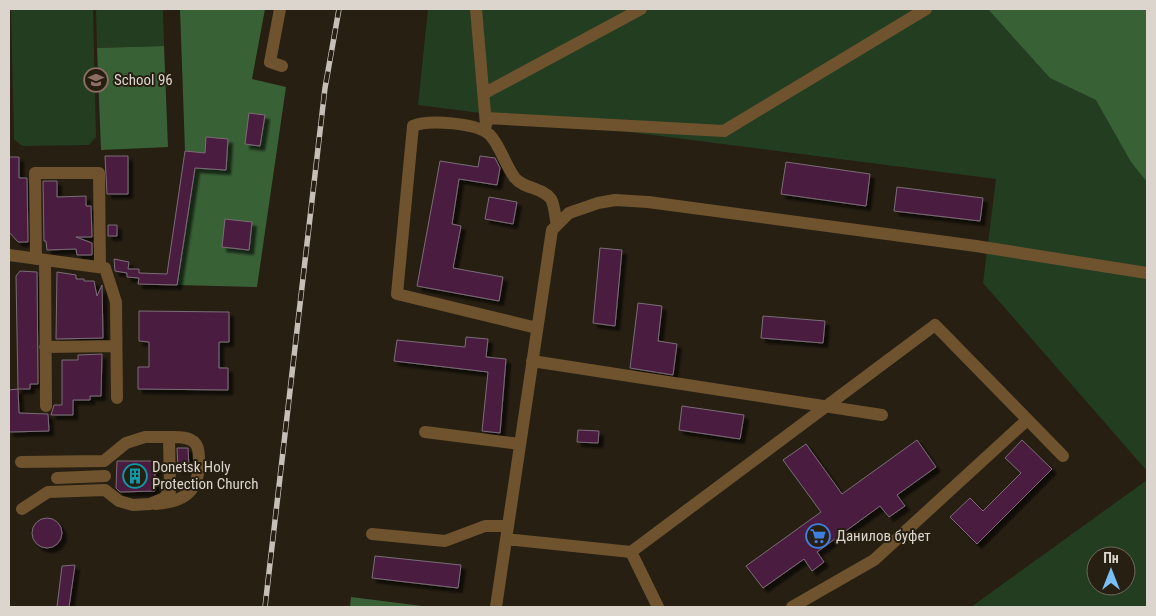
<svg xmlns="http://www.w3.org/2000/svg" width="1156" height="616" font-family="'Roboto Condensed',sans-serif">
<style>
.green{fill:#233d21;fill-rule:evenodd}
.forest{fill:#396136}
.building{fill:#481e41;stroke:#7b6c77;filter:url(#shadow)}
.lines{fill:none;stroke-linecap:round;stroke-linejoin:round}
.minor{stroke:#6e532e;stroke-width:12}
.rail-casing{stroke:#c5bfb7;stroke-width:5.5}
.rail{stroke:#271f12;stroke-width:4;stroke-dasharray:11;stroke-linecap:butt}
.labels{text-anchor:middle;stroke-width:4;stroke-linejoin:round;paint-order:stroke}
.poi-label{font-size:15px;fill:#dbd5cd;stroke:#271f12;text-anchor:start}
</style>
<defs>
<filter id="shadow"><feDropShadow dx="4.5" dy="4.5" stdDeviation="1" flood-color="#0009"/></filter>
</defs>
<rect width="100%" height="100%" fill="#271f12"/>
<path class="green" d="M11,9H93L96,137L89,145L22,146L14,139Z
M96,9H163L164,46L97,48Z
M428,9H1147V471L983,283L996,179L418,105Z
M1147,480V607H971ZM1096,556H1126V586H1096Z"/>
<path class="forest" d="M180,9H265L252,79L286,87L257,287L177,285L198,153L185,151Z
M988,9H1147V182L1131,162L1096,100L1050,78Z
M164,46L168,147L101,150L97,48Z
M351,597L430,607H350Z"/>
<path class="building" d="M249,113L265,115L260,146L245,144Z
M206,137L228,139L226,170L195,168L177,285L138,284L139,278L127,277V273L115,271L114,259L129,262L128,269H139V273L167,274L185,151L205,153Z
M105,156H128V194H107Z
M480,156L495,158L500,168L497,185L459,179L452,224L461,226L453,268L503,277L499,301L417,286L440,161L478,167Z
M9,157H19V178H27L28,242H18L9,232Z
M786,162L870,174L866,206L781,194Z
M43,181H57V197L86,196V206H91L92,237H76L92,243V255H77L76,249L47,250L46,241H44Z
M897,187L983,198L980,221L894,211Z
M489,197L517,202L513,224L485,219Z
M225,219L252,222L249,250L222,247Z
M108,225H117V236H108Z
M600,248L622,250L615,326L593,323Z
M20,271L37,272L38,384H30V389H18L16,276Z
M57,272L76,275V279H84V281H94L97,296L102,285L103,338L56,339Z
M638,303L662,306L658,341L677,344L673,375L630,368Z
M139,311L229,312V342H219V368H228V390L138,389V367H149V342L139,341Z
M763,316L825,321L823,343L761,338Z
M466,337L488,339L486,357L506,359L500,433L482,431L488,372L394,361L397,340L465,347Z
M102,354L101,396H90V400H73V415H51L54,405H62V360H78V355Z
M18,389L19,413L48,414L49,431L9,432V390Z
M682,406L744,415L740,439L679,430Z
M578,430L599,431L598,443L577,442Z
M917,440L936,467L897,495L905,506L889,517L880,506L817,552L824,562L812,571L804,559L763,588L746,566L821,512L783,460L806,444L842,494Z
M1022,440L1052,469L977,544L950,517L970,498L983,511L1021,473L1005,458Z
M177,448H188L189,468L178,469Z
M117,461H155V491L120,492L116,488Z
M32 533a15 15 0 1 1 30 0a15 15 0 1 1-30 0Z
M375,556L461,565L458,588L372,578Z
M75,565L69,607H57L62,566Z"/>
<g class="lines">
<path class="minor" d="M280,9L270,62L282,66
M476,9L486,125
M485,93L641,9
M486,118L724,131L926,9
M9,255L105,268L116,302L117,398
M36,259L35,173H99L100,267
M45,260L46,406
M537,328L397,294L413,126C428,119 478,123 490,135C501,147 505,165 515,178C524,189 542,187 551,199C555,206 555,218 557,225
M45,347L116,346
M532,361L882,415
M425,432L520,444
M21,462L104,461L126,443L145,437H169L170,491L164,498L150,504L133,505L119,501L105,490L48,492L22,509
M57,478L105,476
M155,504C184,502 199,492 199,462C199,456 199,447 195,443C189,436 177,437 169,437
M372,534L445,541L485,526H508
M506,539L631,552L658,607
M631,552L935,325L1063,456
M496,607L552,230L569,213L598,203L615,200L648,202L976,246L1147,273
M792,607L874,560L1027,420"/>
<g class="rail-casing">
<path id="rail" d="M265,607L325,88L339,9"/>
</g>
<use href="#rail" class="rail"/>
</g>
<defs>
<g id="school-ring" transform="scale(1.25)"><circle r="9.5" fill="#271f12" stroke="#8d6e63" stroke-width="1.5"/><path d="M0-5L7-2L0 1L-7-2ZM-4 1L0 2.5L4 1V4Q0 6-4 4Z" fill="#8d6e63"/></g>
<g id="building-ring" transform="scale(1.25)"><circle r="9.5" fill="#271f12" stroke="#0f9aa8" stroke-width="1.5"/><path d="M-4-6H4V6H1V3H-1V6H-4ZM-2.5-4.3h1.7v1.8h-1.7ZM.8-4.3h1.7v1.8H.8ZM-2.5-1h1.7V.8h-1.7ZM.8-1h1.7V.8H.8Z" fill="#0f9aa8"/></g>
<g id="supermarket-ring" transform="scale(1.25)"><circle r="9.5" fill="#271f12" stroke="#3f7fe0" stroke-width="1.5"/><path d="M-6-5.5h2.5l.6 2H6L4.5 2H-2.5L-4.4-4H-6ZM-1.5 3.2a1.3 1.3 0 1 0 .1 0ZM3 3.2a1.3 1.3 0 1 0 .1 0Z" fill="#3f7fe0"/></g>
</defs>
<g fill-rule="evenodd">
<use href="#school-ring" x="96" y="80"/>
<use href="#building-ring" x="135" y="476"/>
<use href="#supermarket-ring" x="818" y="536"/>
</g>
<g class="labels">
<g class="poi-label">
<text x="114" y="85">School 96</text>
<text x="152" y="472">Donetsk Holy<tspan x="152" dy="17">Protection Church</tspan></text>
<text x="836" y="541">Данилов буфет</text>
</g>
</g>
<rect width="1156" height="616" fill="none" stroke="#dbd5cd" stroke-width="20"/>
<g transform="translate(1111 571)"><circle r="24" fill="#271f12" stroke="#6f685d"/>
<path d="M0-4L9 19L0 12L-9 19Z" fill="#79bff8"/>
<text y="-8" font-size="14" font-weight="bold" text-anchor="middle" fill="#dbd5cd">Пн</text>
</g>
</svg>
